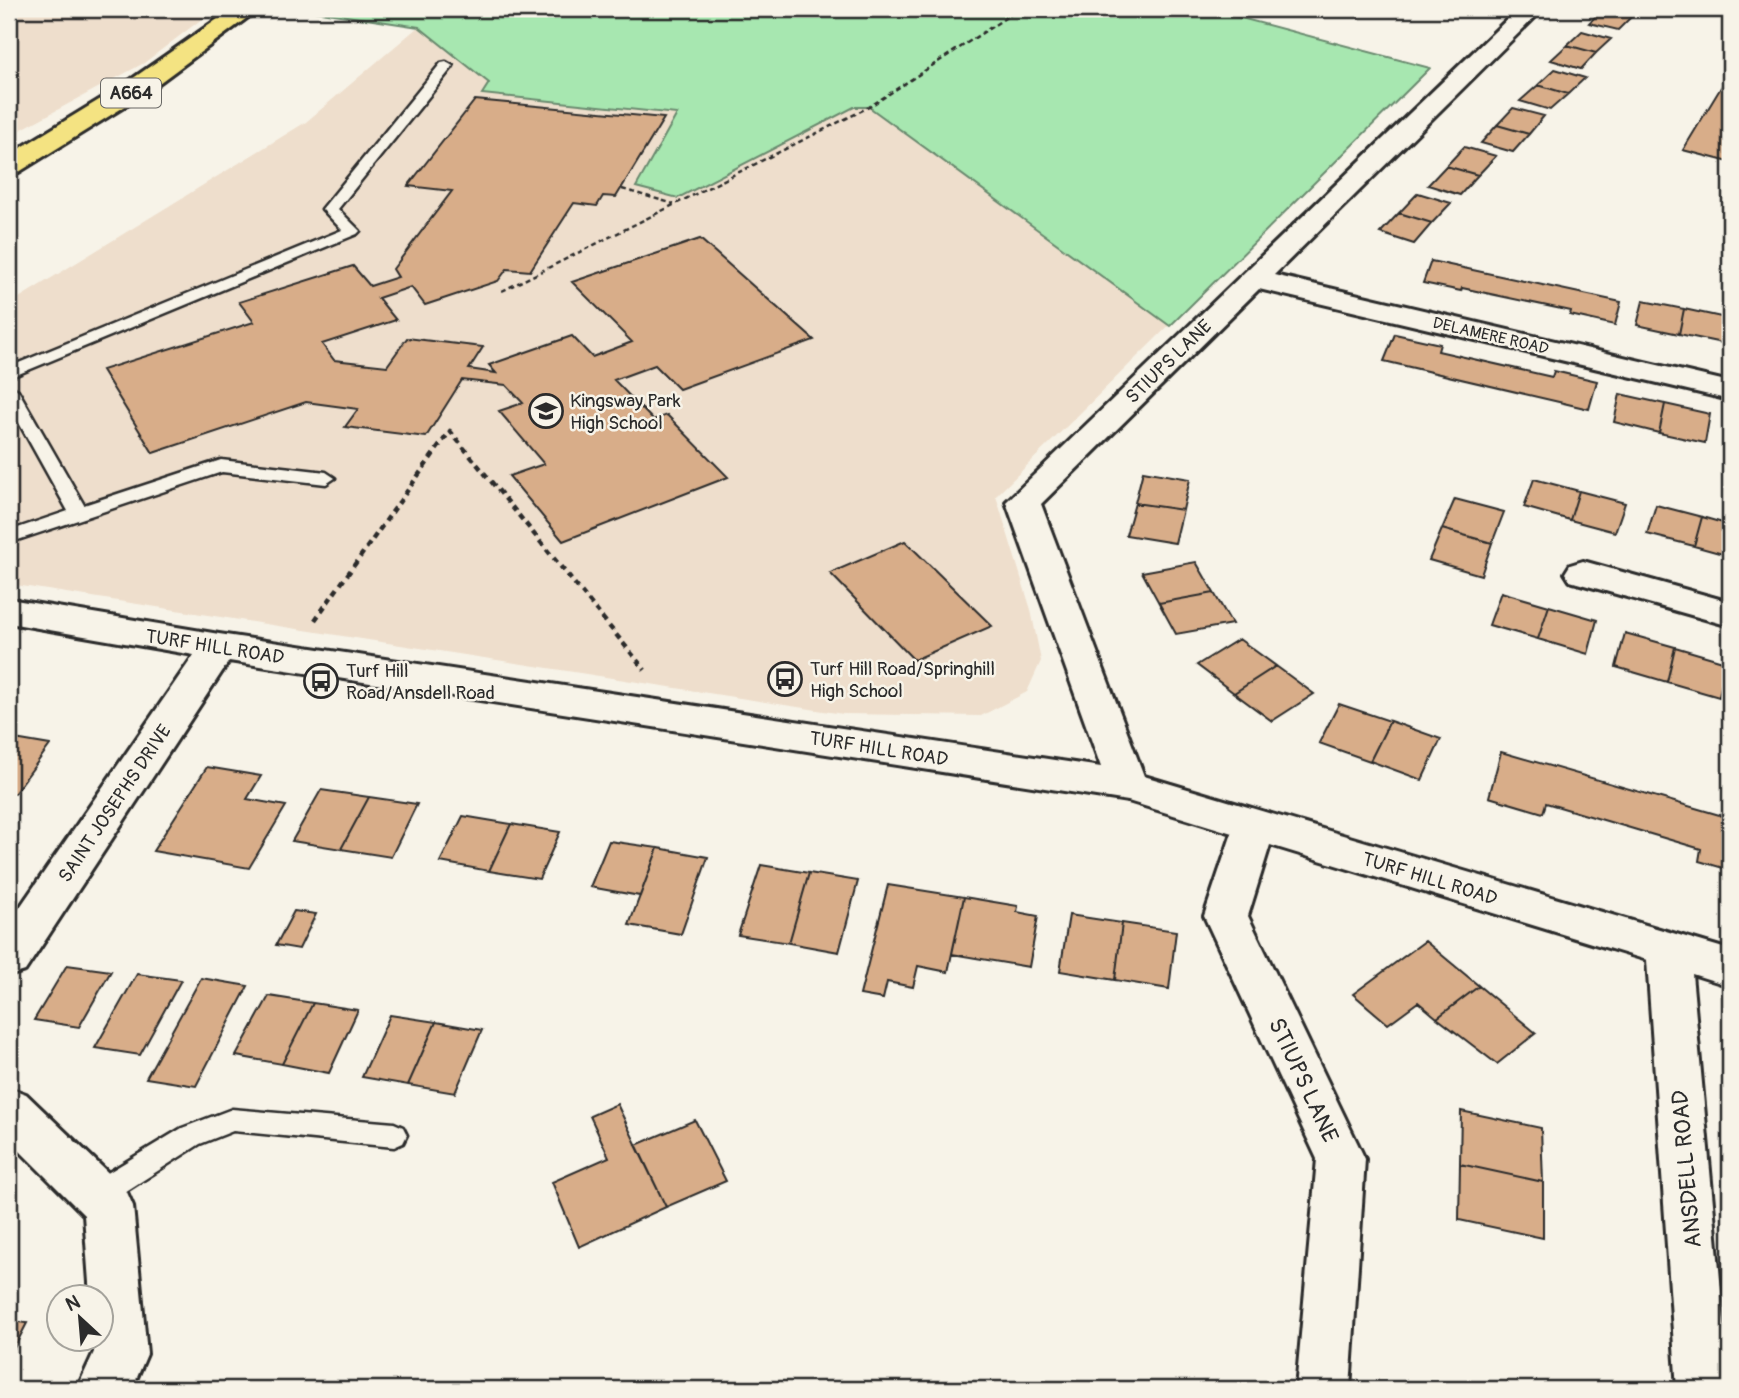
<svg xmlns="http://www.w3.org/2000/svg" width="1739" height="1398" font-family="Pangolin,sans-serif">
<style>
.built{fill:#eedecc}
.green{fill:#a7e7b0;stroke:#69896e;stroke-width:2}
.building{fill:#d8ad89;stroke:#2b2b2b;stroke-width:2}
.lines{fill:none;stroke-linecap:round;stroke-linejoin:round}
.service-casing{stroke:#2b2b2b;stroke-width:5}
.minor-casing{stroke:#2b2b2b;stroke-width:6}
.trunk-casing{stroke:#2b2b2b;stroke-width:6}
.path-far1{stroke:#2b2b2b;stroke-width:2.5;stroke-dasharray:5 3.5;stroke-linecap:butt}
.path{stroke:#2b2b2b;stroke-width:4.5;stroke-dasharray:6 5;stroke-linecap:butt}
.service{fill:#f7f3e8;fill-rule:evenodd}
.minor{fill:#f7f3e8;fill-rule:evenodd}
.trunk{fill:#f4e382;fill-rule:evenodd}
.labels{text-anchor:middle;stroke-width:5;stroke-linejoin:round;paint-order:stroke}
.far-street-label{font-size:16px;fill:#2b2b2b;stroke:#f7f3e8}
.shield{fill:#f7f3e8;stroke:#686764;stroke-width:2}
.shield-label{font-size:18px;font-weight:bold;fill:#2b2b2b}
.street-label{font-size:19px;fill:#2b2b2b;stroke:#f7f3e8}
.poi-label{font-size:19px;fill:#2b2b2b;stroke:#f7f3e8;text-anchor:start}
.near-street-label{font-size:23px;fill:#2b2b2b;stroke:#f7f3e8}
</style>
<rect width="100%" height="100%" fill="#f7f3e8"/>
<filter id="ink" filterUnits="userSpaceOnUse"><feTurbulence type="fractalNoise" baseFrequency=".0143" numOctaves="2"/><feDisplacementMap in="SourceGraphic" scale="14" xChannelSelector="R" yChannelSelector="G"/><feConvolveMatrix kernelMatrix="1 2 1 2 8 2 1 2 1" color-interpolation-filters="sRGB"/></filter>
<g filter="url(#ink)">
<path class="built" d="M9,9H215L144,63L9,136Z
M316,9H1207L1430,68L996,496L1031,610L1041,661L1027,692L981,716L843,714L9,584V304L306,122L418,27L313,11Z"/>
<path class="green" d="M316,9H1207L1430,68L1170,326L869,107H854L678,198L636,187L677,114L482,94L489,83L419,27L313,11Z"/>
<path class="building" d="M1603,9H1605L1632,16L1618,30L1589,23Z
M1605,9H1640L1632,16Z
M1582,31L1611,39L1596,53L1567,45Z
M1567,45L1596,53L1581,69L1551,60Z
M1555,69L1585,78L1568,94L1538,85Z
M1723,84L1730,85V139L1727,145H1730L1729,162L1683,150Z
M1538,85L1568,94L1550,110L1520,101Z
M475,100L664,118L616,197L603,196L597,206L574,203L530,271L507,269L498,281L425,305L411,287L378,298L396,320L322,344L334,360L387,366L407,338L483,347L469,369L496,373L489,365L572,336L592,357L632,342L572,282L700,239L814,340L679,389L655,365L614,380L653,420L667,415L728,477L563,541L509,476L544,464L499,411L523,403L506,385L462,380L426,437L345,427L358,409L306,402L153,453L102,370L254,322L239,302L353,266L370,286L398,277L393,269L452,191L408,186Z
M1513,108L1544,116L1529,134L1497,125Z
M1497,125L1529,134L1513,152L1481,143Z
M1464,147L1496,156L1478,175L1446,166Z
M1446,166L1478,175L1460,195L1428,185Z
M1418,193L1451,203L1432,223L1399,213Z
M1399,213L1432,223L1414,244L1380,233Z
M1431,261L1621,302L1615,325L1570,315L1571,311L1462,288L1461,291L1423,283Z
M1643,301L1684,309L1679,334L1637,325Z
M1684,309L1726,318L1722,343L1679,334Z
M1395,334L1440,344L1438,351L1552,377L1554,371L1597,381L1589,409L1384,361Z
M1620,394L1665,404L1659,433L1614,422Z
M1665,404L1710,414L1705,443L1659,433Z
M1143,471L1190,479L1183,510L1135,503Z
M1534,479L1579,491L1570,520L1524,507Z
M1579,491L1625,503L1615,532L1570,520Z
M1455,499L1504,512L1492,543L1442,529Z
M1135,503L1183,510L1175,543L1126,535Z
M1656,505L1702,517L1694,546L1647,534Z
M1702,517L1730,525V556L1694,546Z
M1442,529L1492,543L1481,575L1429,560Z
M905,541L992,626L914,660L830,573Z
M1196,562L1214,593L1159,603L1142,572Z
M1501,592L1549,606L1538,639L1489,625Z
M1214,593L1232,624L1176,634L1159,603Z
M1549,606L1597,620L1588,654L1538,639Z
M1625,633L1675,647L1667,682L1616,667Z
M1239,639L1276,666L1234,693L1197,665Z
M1675,647L1726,662L1719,697L1667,682Z
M1276,666L1314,694L1272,721L1234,693Z
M1339,704L1390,721L1370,761L1319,743Z
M1390,721L1441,739L1422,780L1370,761Z
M9,738L50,745L14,794L9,793Z
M1501,752L1730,818V870L1699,861L1701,849L1546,803L1543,813L1489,797Z
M207,767L261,776L247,799L286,806L249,868L153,851Z
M321,790L369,797L341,849L292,841Z
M369,797L417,804L391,857L341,849Z
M463,816L511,824L489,871L440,862Z
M511,824L560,832L539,879L489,871Z
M609,841L658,848L640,896L590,887Z
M658,848L708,857L681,934L629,925Z
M761,865L809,873L789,943L738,935Z
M809,873L858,881L839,952L789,943Z
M888,885L964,897L948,972L918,966L913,987L887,982L883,999L860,995Z
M964,897L1018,906L1017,912L1038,916L1029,967L952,954Z
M294,911L316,914L299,949L276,945Z
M1069,915L1122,923L1115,980L1060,971Z
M1122,923L1176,931L1169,989L1115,980Z
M1425,941L1479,986L1437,1018L1418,1002L1388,1024L1353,994Z
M67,965L111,971L79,1027L34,1020Z
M137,974L181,980L140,1055L95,1048Z
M201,978L248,986L196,1086L146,1078Z
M1479,986L1536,1033L1497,1064L1437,1018Z
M269,996L313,1003L282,1064L236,1056Z
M313,1003L358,1010L329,1073L282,1064Z
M390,1015L436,1022L408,1085L362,1077Z
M436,1022L482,1030L455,1093L408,1085Z
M617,1104L666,1207L579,1247L552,1182L609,1157L590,1116Z
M1461,1111L1541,1128L1543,1182L1460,1164Z
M695,1120L726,1181L666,1207L636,1145Z
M1460,1164L1543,1182V1238L1459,1220Z
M9,1321L27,1323L9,1358Z"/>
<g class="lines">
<g class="service-casing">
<path id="service" d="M446,62L453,66L451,69L338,209L360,231L357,234L9,378V367L342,230L322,209L441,63Z
M9,385L18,390L84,505L221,460L326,472L335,478L326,484L222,472L9,543V531L68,511L9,405Z
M232,1109L394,1123L403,1127L407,1135L403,1143L394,1147L233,1131L200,1144L106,1204L96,1207L86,1204L83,1195L86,1186L182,1128Z"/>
</g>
<g class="minor-casing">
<path id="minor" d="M1518,9H1543L1274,275L1730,382V400L1259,289L1041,504L1144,776L1730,950V986L1692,974L1730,1389H1677L1647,960L1270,845L1248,916L1365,1159L1350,1389H1296L1317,1159L1204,916L1232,833L1128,801L229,661L25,971L9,976V923L194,655L9,623V599L219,634L1101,767L1006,502Z
M1583,561L1730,602V626L1570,581L1565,573L1570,565Z
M9,1088L26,1094L126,1190L133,1206L147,1354L132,1389H77L94,1352L93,1338H102V1296H90L84,1215L9,1140Z"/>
</g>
<g class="trunk-casing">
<path id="trunk" d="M232,9H259L140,97L19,172L9,174V155L122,86Z"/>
</g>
<path class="path-far1" d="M622,189L674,204
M502,291L869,107L1019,9"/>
<path class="path" d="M315,620L450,431L645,670"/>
<use href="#service" class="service"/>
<use href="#minor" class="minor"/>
<use href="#trunk" class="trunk"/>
</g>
</g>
<defs>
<g id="school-ring" transform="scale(1.75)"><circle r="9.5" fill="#f7f3e8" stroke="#2b2b2b" stroke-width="1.5"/><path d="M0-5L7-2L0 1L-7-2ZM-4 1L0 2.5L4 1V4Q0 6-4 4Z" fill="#2b2b2b"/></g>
<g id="bus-ring" transform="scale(1.75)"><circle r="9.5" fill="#f7f3e8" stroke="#2b2b2b" stroke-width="1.5"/><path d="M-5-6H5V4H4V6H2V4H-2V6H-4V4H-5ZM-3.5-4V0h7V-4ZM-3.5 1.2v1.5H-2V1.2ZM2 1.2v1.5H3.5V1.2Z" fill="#2b2b2b"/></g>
</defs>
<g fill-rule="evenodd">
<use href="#school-ring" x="546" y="411"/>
<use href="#bus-ring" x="785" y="679"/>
<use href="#bus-ring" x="321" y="681"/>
</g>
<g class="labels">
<g class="far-street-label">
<text transform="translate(1491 335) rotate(13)" y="6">DELAMERE ROAD</text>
</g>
<rect class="shield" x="101" y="78.5" width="60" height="29" rx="5"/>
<g class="shield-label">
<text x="131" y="99">A664</text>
</g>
<g class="street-label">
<text transform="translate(1168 361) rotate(-44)" y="7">STIUPS LANE</text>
<text transform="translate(215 646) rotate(9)" y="7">TURF HILL ROAD</text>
<text transform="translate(879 748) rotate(9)" y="7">TURF HILL ROAD</text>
<text transform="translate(114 803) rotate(-56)" y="7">SAINT JOSEPHS DRIVE</text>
<text transform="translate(1430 878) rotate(17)" y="7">TURF HILL ROAD</text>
</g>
<g class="poi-label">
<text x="570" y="407">Kingsway Park<tspan x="570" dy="22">High School</tspan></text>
<text x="810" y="675">Turf Hill Road/Springhill<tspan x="810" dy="22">High School</tspan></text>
<text x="346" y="677">Turf Hill<tspan x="346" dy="22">Road/Ansdell Road</tspan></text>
</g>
<g class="near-street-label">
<text transform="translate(1304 1080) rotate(65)" y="8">STIUPS LANE</text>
<text transform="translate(1686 1169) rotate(-95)" y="8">ANSDELL ROAD</text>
</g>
</g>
<rect width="1739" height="1398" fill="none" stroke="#f7f3e8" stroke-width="35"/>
<rect x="18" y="18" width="1704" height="1363" fill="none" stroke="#2b2b2b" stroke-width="2.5" filter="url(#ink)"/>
<g transform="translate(80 1318) rotate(334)"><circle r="33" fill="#f7f3e8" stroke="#a5a39c" stroke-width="2"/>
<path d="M0-5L12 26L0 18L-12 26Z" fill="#2b2b2b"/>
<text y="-10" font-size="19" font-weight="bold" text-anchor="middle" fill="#2b2b2b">N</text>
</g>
</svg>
